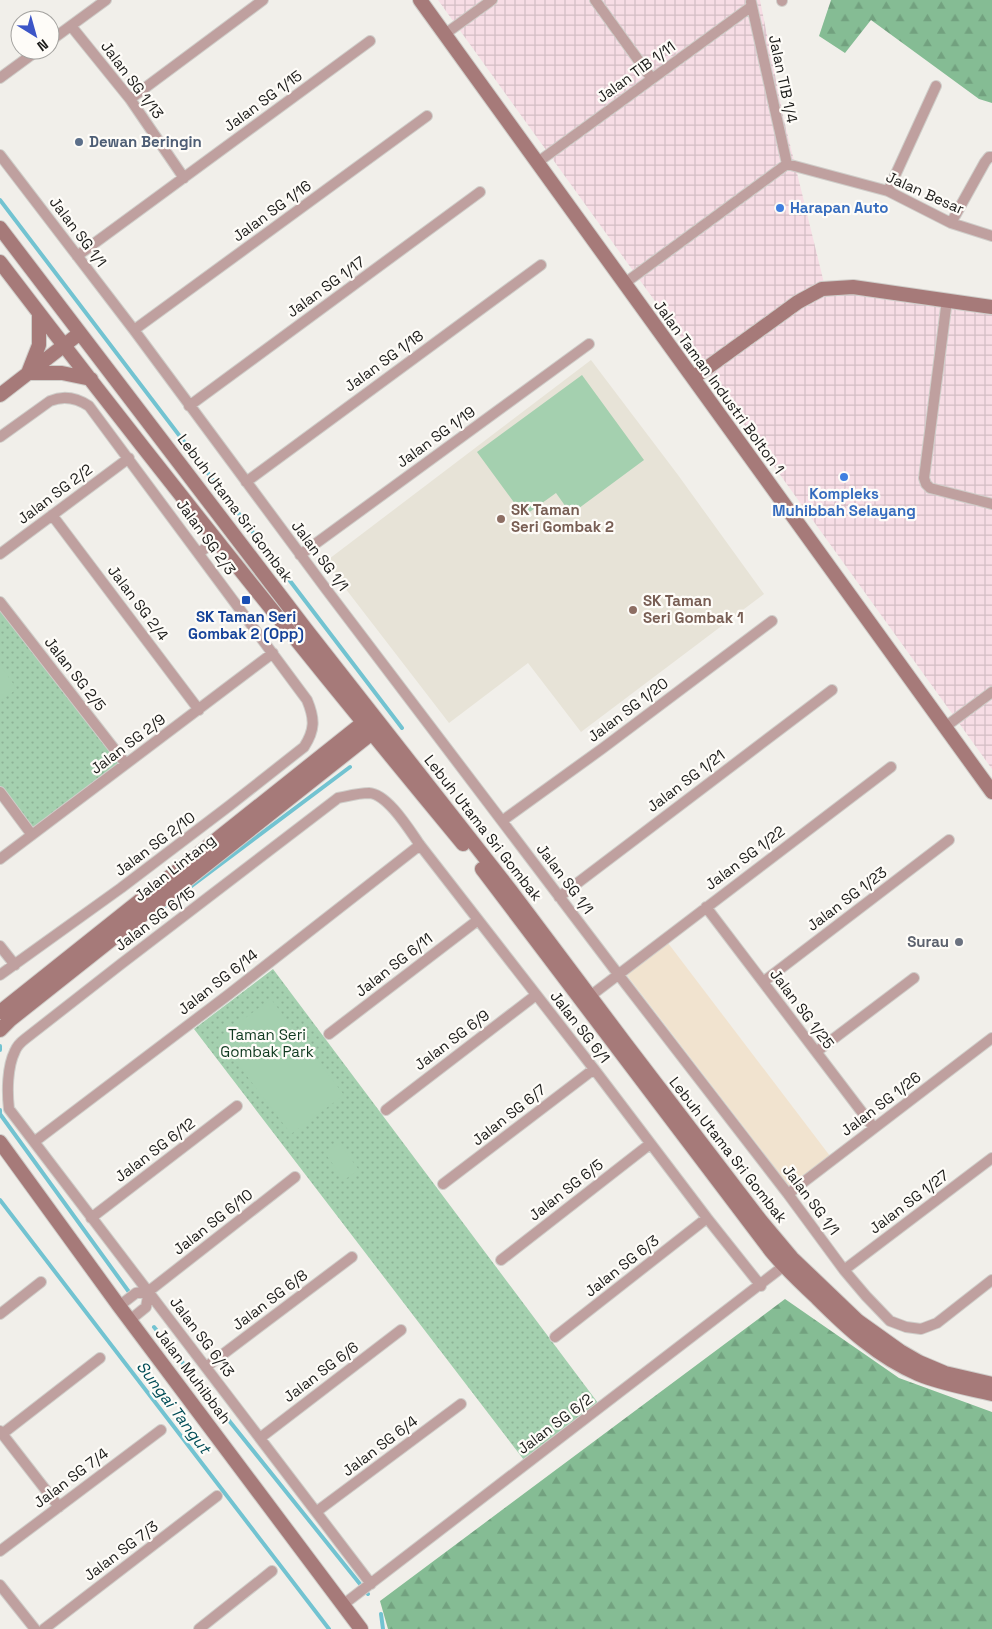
<svg xmlns="http://www.w3.org/2000/svg" width="992" height="1629" font-family="'Space Grotesk',sans-serif">
<style>
.commercial{fill:#f1e3cf}
.industrial{fill:url(#industrial-grid)}
.built{fill:#e7e3d7}
.forest{fill:url(#forest-firs)}
.park{fill:url(#park-dots)}
.garden{fill:#a4d0af}
.lines{fill:none;stroke-linecap:round;stroke-linejoin:round}
.stream{stroke:#72c3d1;stroke-width:4}
.street-casing{stroke:#cfcdc9;stroke-width:12}
.secondary-casing{stroke:#cfcdc9;stroke-width:16}
.street{stroke:#bfa09f;stroke-width:10}
.secondary{stroke:#a67a79;stroke-width:14}
.service-dot{fill:#5c6f8a;stroke:#fefcf8;stroke-width:2}
.shop-dot{fill:#3f7fe0;stroke:#fefcf8;stroke-width:2}
.education-dot{fill:#8d6e63;stroke:#fefcf8;stroke-width:2}
.transit-dot{fill:#1a4fb4;stroke:#fefcf8;stroke-width:2}
.worship-dot{fill:#6b7280;stroke:#fefcf8;stroke-width:2}
.labels{text-anchor:middle;stroke-width:4.5;stroke-linejoin:round;paint-order:stroke}
.street-label{font-size:15px;fill:#1b1b19;stroke:#fefcf8}
.service-label{font-size:15px;font-weight:bold;fill:#4e5e75;stroke:#fefcf8;text-anchor:start}
.shop-label{font-size:15px;font-weight:bold;fill:#366cbe;stroke:#fefcf8;text-anchor:start}
.education-label{font-size:15px;font-weight:bold;fill:#785e54;stroke:#fefcf8;text-anchor:start}
.transit-label{font-size:15px;font-weight:bold;fill:#164399;stroke:#fefcf8}
.worship-label{font-size:15px;font-weight:bold;fill:#5b616d;stroke:#fefcf8;text-anchor:end}
.park-label{font-size:15px;fill:#103a20;stroke:#fefcf8}
.water-label{font-size:16px;font-style:italic;fill:#004c56;stroke:#fefcf8}
</style>
<defs>
<pattern id="industrial-grid" width="8" height="8" patternUnits="userSpaceOnUse" patternTransform="scale(1.25)"><rect width="8" height="8" fill="#f7dde5"/><path d="M0 4h8M4 0v8" fill="none" stroke="#d3bdc4"/></pattern>
<pattern id="forest-firs" width="22" height="20" patternUnits="userSpaceOnUse" patternTransform="scale(1.25)"><rect width="22" height="20" fill="#85bc94"/><path d="M5 1l3.5 6h-7zM16 11l3.5 6h-7z" fill="#72a17f"/></pattern>
<pattern id="park-dots" width="8" height="8" patternUnits="userSpaceOnUse" patternTransform="scale(1.25)"><rect width="8" height="8" fill="#a4d0af"/><path d="M2 2h.1M6 6h.1" fill="none" stroke="#8db296" stroke-width="1.8" stroke-linecap="round"/></pattern>
</defs>
<rect width="100%" height="100%" fill="#f1efea"/>
<path class="commercial" d="M668,943L830,1156L790,1187L626,974Z"/>
<path class="industrial" d="M438,0H760L784,120L824,283L992,315V769Z"/>
<path class="built" d="M591,360L678,475L764,594L581,732L528,663L449,723L325,562Z"/>
<path class="forest" d="M831,0H992V103L979,99L871,20L845,53L819,36Z
M785,1299L899,1378L992,1412V1629H388L380,1601Z"/>
<path class="park" d="M0,602L126,764L32,835L0,793Z
M273,969L601,1407L527,1464L194,1029Z"/>
<path class="garden" d="M582,375L644,460L571,514L556,493L524,516L477,452Z
M0,665L17,689L0,701Z
M271,999L344,1095L291,1134L218,1038Z
M339,1143L359,1170L344,1180L325,1153Z"/>
<g class="lines">
<path class="stream" d="M0,200L402,728
M153,915L350,767
M0,1050V1046
M0,1110V1114L129,1292
M0,1200L329,1629
M154,1327L368,1594
M381,1614L383,1629"/>
<g class="street-casing">
<path id="street" d="M595,0L652,79
M782,0V1
M751,2L787,164
M71,26L130,99L184,178
M445,34L492,0
M50,41L106,0
M0,78L38,50
M130,99L263,0
M0,155L134,330L326,589L618,974L788,1194L844,1270L866,1296L890,1321L906,1327L921,1329L937,1323L992,1280
M538,162L752,6
M787,164L888,191L951,223L992,236
M888,191L936,86
M951,223L985,162L989,157H992
M77,256L370,41
M625,283L787,164
M947,300L924,478L926,484L930,488L992,504
M134,330L427,116
M189,406L480,192
M0,437L50,401C64,395 77,398 89,406L307,700C315,719 315,730 304,747L229,806L121,888L0,975
M246,482L541,265
M52,515L199,710
M199,553L216,540
M0,554L129,458
M300,555L589,344
M0,602L126,764
M945,727L992,692
M0,792L32,835
M502,821L603,748L772,621
M0,859L273,653
M559,897L832,690
M706,907L874,1128
M0,946L15,965
M763,982L949,840
M585,1000L891,767
M329,1034L478,920
M816,1052L914,978
M386,1110L536,995
M34,1142L228,995L420,845
M443,1184L594,1069
M788,1194L992,1038
M91,1218L237,1106
M501,1260L650,1144
M844,1270L992,1158
M119,1306L136,1293L149,1291L295,1177
M0,1314L41,1282
M130,1320L146,1307L149,1291
M555,1337L707,1218
M206,1367L352,1257
M0,1431L59,1507
M2,1434L100,1358
M260,1438L401,1330
M316,1512L461,1404
M0,1551L161,1430
M371,1584L9,1109C7,1092 7,1067 15,1051C17,1046 21,1042 25,1039L121,964L338,798C348,796 359,793 369,793C388,794 410,831 420,845L594,1069L707,1218L761,1286
M0,1585L35,1629
M344,1604L789,1262
M44,1629L217,1496
M199,1629L272,1571"/>
</g>
<g class="secondary-casing">
<path id="secondary" d="M420,0L992,792
M0,228L305,628L511,891L625,1043L761,1221L792,1258L858,1321L900,1351L919,1362L945,1373L992,1384
M0,262C150,459 305,653 463,844
M28,373H62L91,379
M28,373L39,345V313
M693,378L798,302L822,289L853,287L992,307
M0,395L80,333
M482,869L771,1251C785,1268 801,1283 817,1298C847,1328 878,1357 918,1374C942,1384 967,1388 992,1394
M0,1012L364,722
M0,1030L10,1020L372,733
M0,1142L119,1306L361,1629"/>
</g>
<use href="#street" class="street"/>
<use href="#secondary" class="secondary"/>
</g>
<circle class="service-dot" cx="79" cy="142" r="5"/>
<g class="shop-dot">
<circle cx="780" cy="208" r="5"/>
<circle cx="844" cy="477" r="5"/>
</g>
<g class="education-dot">
<circle cx="501" cy="519" r="5"/>
<circle cx="633" cy="610" r="5"/>
</g>
<rect class="transit-dot" x="241" y="595" width="10" height="10" rx="2.5"/>
<circle class="worship-dot" cx="959" cy="942" r="5"/>
<g class="labels">
<g class="street-label">
<text transform="translate(636 72) rotate(-36)" y="5">Jalan TIB 1/11</text>
<text transform="translate(783 79) rotate(78)" y="5">Jalan TIB 1/4</text>
<text transform="translate(132 80) rotate(53)" y="5">Jalan SG 1/13</text>
<text transform="translate(263 101) rotate(-36)" y="5">Jalan SG 1/15</text>
<text transform="translate(925 193) rotate(24)" y="5">Jalan Besar</text>
<text transform="translate(272 211) rotate(-36)" y="5">Jalan SG 1/16</text>
<text transform="translate(78 232) rotate(53)" y="5">Jalan SG 1/1</text>
<text transform="translate(326 287) rotate(-36)" y="5">Jalan SG 1/17</text>
<text transform="translate(384 361) rotate(-36)" y="5">Jalan SG 1/18</text>
<text transform="translate(719 387) rotate(54)" y="5">Jalan Taman Industri Bolton 1</text>
<text transform="translate(436 437) rotate(-36)" y="5">Jalan SG 1/19</text>
<text transform="translate(55 494) rotate(-37)" y="5">Jalan SG 2/2</text>
<text transform="translate(235 508) rotate(53)" y="5">Lebuh Utama Sri Gombak</text>
<text transform="translate(206 537) rotate(54)" y="5">Jalan SG 2/3</text>
<text transform="translate(320 556) rotate(53)" y="5">Jalan SG 1/1</text>
<text transform="translate(138 603) rotate(53)" y="5">Jalan SG 2/4</text>
<text transform="translate(75 674) rotate(52)" y="5">Jalan SG 2/5</text>
<text transform="translate(628 710) rotate(-37)" y="5">Jalan SG 1/20</text>
<text transform="translate(128 744) rotate(-37)" y="5">Jalan SG 2/9</text>
<text transform="translate(686 781) rotate(-37)" y="5">Jalan SG 1/21</text>
<text transform="translate(483 828) rotate(52)" y="5">Lebuh Utama Sri Gombak</text>
<text transform="translate(155 844) rotate(-37)" y="5">Jalan SG 2/10</text>
<text transform="translate(745 858) rotate(-37)" y="5">Jalan SG 1/22</text>
<text transform="translate(175 868) rotate(-38)" y="5">Jalan Lintang</text>
<text transform="translate(565 879) rotate(53)" y="5">Jalan SG 1/1</text>
<text transform="translate(847 899) rotate(-37)" y="5">Jalan SG 1/23</text>
<text transform="translate(155 919) rotate(-37)" y="5">Jalan SG 6/15</text>
<text transform="translate(394 965) rotate(-38)" y="5">Jalan SG 6/11</text>
<text transform="translate(218 982) rotate(-38)" y="5">Jalan SG 6/14</text>
<text transform="translate(802 1009) rotate(53)" y="5">Jalan SG 1/25</text>
<text transform="translate(580 1027) rotate(52)" y="5">Jalan SG 6/1</text>
<text transform="translate(452 1040) rotate(-37)" y="5">Jalan SG 6/9</text>
<text transform="translate(881 1104) rotate(-37)" y="5">Jalan SG 1/26</text>
<text transform="translate(509 1115) rotate(-38)" y="5">Jalan SG 6/7</text>
<text transform="translate(155 1150) rotate(-37)" y="5">Jalan SG 6/12</text>
<text transform="translate(728 1150) rotate(52)" y="5">Lebuh Utama Sri Gombak</text>
<text transform="translate(566 1190) rotate(-38)" y="5">Jalan SG 6/5</text>
<text transform="translate(811 1200) rotate(53)" y="5">Jalan SG 1/1</text>
<text transform="translate(909 1202) rotate(-37)" y="5">Jalan SG 1/27</text>
<text transform="translate(213 1222) rotate(-38)" y="5">Jalan SG 6/10</text>
<text transform="translate(622 1266) rotate(-38)" y="5">Jalan SG 6/3</text>
<text transform="translate(270 1300) rotate(-37)" y="5">Jalan SG 6/8</text>
<text transform="translate(202 1337) rotate(53)" y="5">Jalan SG 6/13</text>
<text transform="translate(321 1372) rotate(-37)" y="5">Jalan SG 6/6</text>
<text transform="translate(193 1376) rotate(53)" y="5">Jalan Muhibbah</text>
<text transform="translate(555 1424) rotate(-37)" y="5">Jalan SG 6/2</text>
<text transform="translate(380 1446) rotate(-37)" y="5">Jalan SG 6/4</text>
<text transform="translate(71 1478) rotate(-37)" y="5">Jalan SG 7/4</text>
<text transform="translate(121 1551) rotate(-37)" y="5">Jalan SG 7/3</text>
</g>
<g class="service-label">
<text x="89" y="147">Dewan Beringin</text>
</g>
<g class="shop-label">
<text x="790" y="213">Harapan Auto</text>
<text x="844" y="499" text-anchor="middle">Kompleks<tspan x="844" dy="17">Muhibbah Selayang</tspan></text>
</g>
<g class="education-label">
<text x="511" y="515">SK Taman<tspan x="511" dy="17">Seri Gombak 2</tspan></text>
<text x="643" y="606">SK Taman<tspan x="643" dy="17">Seri Gombak 1</tspan></text>
</g>
<g class="transit-label">
<text x="246" y="622">SK Taman Seri<tspan x="246" dy="17">Gombak 2 (Opp)</tspan></text>
</g>
<g class="worship-label">
<text x="949" y="947">Surau</text>
</g>
<g class="park-label">
<text x="267" y="1040">Taman Seri<tspan x="267" dy="17">Gombak Park</tspan></text>
</g>
<g class="water-label">
<text transform="translate(174 1407) rotate(53)" y="6">Sungai Tangut</text>
</g>
</g>
<g transform="translate(35 35) rotate(143)"><circle r="24" fill="#fefcf8" stroke="#a3a29f"/>
<path d="M0-4L9 19L0 12L-9 19Z" fill="#3c55c7"/>
<text y="-8" font-size="14" font-weight="bold" text-anchor="middle" fill="#1b1b19">N</text>
</g>
</svg>
